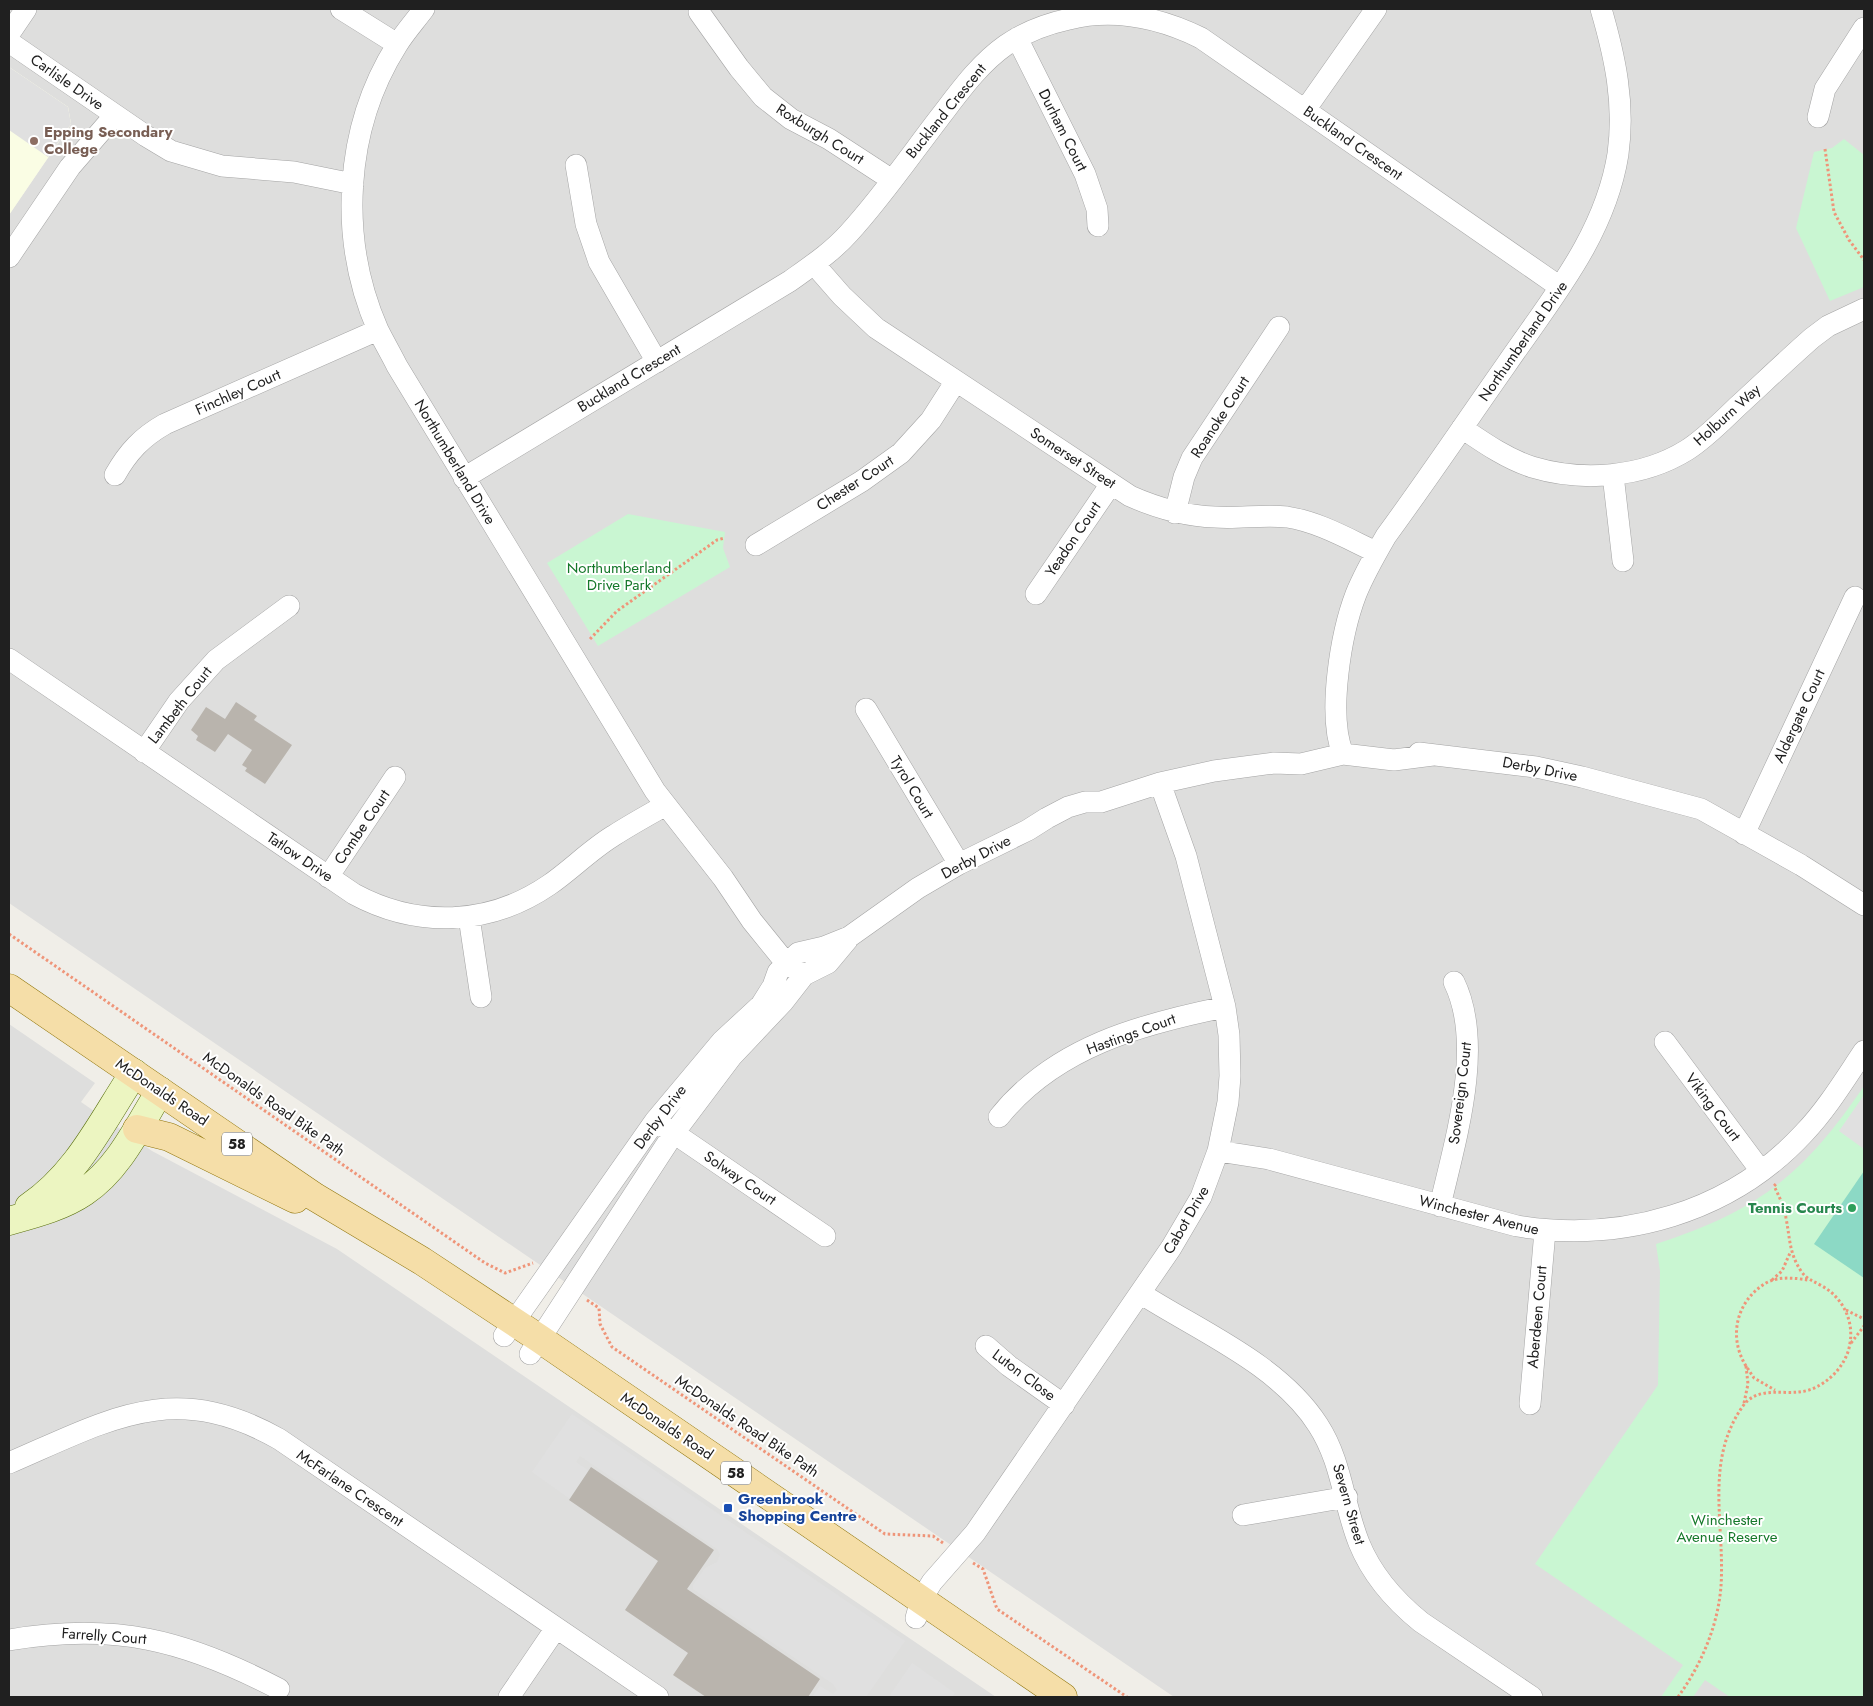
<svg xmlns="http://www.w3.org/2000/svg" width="1873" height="1706" font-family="Jost,sans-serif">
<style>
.residential{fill:#dededd}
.education{fill:#fafde4}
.park{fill:#c9f6d2}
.pitch{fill:#8cd9c5}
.parking{fill:#e0e0e0}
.building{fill:#b9b4ad}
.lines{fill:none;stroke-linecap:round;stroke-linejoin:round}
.street-casing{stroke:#a4a4a4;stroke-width:22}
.secondary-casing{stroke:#5a710e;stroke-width:29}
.primary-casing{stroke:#91760c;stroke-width:29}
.path{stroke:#ef9579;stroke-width:3;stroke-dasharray:2.5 2.5;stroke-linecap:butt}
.street{stroke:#fff;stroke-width:21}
.secondary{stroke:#ecf5c1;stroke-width:28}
.primary{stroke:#f5dea8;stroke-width:28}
.education-dot{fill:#8d6e63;stroke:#fff;stroke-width:2}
.leisure-dot{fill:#2e9e5b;stroke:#fff;stroke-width:2}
.transit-dot{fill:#1a4fb4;stroke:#fff;stroke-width:2}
.labels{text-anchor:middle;stroke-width:4;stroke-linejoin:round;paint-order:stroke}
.shield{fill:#fff;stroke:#636363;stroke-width:1}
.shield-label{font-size:14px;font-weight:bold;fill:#202020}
.street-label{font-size:15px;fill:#202020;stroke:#fff}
.education-label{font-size:15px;font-weight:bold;fill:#785e54;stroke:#fff;text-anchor:start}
.park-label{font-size:15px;fill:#15782a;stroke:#fff}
.leisure-label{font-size:15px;font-weight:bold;fill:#27864d;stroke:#fff;text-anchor:end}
.transit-label{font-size:15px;font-weight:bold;fill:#164399;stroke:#fff;text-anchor:start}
</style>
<rect width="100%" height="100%" fill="#f0eee8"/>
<path class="residential" d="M9,9H1864V1697H1174L9,903V215L71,124L68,107L9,67Z
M9,1024L95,1083L81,1102L152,1151L337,1249L996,1697H9Z"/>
<path class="education" d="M9,67L68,107L71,124L9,215Z"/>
<path class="park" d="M1844,139L1864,155V287L1830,301L1796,228L1814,152L1832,148Z
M628,514L725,532L723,548L730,567L598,646L547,563Z
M1864,1086V1697H1730L1705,1680L1693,1697H1661L1683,1665L1535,1564L1658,1385L1660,1271L1656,1244C1759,1211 1804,1174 1864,1086Z"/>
<path class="pitch" d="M1864,1171V1278L1814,1244Z"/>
<path class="parking" d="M9,67L68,107L71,124L48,157L9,130Z
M1864,1095V1149L1839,1131Z
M572,1414L905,1641L866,1697H812L820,1686L833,1694L837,1690L833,1684L693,1589V1585L705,1568L717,1562L720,1555L717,1549L580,1456L576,1462L589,1471L570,1499L532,1472Z
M912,1663L955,1693L952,1697H893L890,1695Z"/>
<path class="building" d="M236,702L257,716L254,720L292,745L265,784L245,771L247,768L242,765L252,750L228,734L215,752L196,740L198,736L191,730L206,707L225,719Z
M591,1467L714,1550L687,1589L820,1679L808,1697H706L673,1675L688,1653L625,1610L658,1561L569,1500Z"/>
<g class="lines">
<g class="street-casing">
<path id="street" d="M341,9L397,44
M424,9C415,21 405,32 397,45C344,129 338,239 378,330C384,342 391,354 397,366L655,791L723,878L752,921L786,963L804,975
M699,12L739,68L763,97L791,119L829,139L892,180
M9,34L26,9
M1017,38L1085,174L1097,209L1098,226
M9,42L146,136L171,151L222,166L294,172L353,184
M1305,110L1376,9
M1818,117L1825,89L1864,28
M576,165L586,224L599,262L657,362
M9,257L70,167L115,115
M814,264L842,296L876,328L1130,496C1157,508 1185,516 1215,517C1239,519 1263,514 1287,517C1319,522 1348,539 1376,552
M1462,428C1484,443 1507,459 1532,467C1582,482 1642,478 1687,450C1706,438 1722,421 1739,405C1763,383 1787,360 1812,338L1828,326L1864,309
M115,475C128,452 142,437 165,424L378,330
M1613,475L1623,561
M464,478L790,281C811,266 832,252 849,233C882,197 910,156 940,117C960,91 979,64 1006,45C1025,32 1046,24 1069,19C1114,8 1160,18 1201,38L1560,287
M1175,513L1184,477L1192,458L1279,327
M756,545L862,481L901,453L931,420L956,381
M1036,594L1111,484
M9,659L354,894C417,928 489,926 549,885C571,870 590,850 613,836C630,825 648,815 666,805
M866,709L959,864
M144,752L179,701L216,660L289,606
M1419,753L1536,767L1582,777L1701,809L1801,865L1864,905
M1343,754C1327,715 1341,633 1356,594C1364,574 1375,555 1386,536C1427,480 1466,422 1506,365C1551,299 1605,236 1618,154C1625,103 1615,57 1601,9
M1744,834L1855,597
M328,877L395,777
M469,917L481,997
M1665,1042L1761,1171
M999,1117C1055,1047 1141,1024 1225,1007
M662,1125L825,1236
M1218,1151L1269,1159L1517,1226C1622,1243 1730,1213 1804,1133C1827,1109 1845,1079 1864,1051
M1440,1206C1455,1141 1485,1045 1454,982
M1140,1293C1199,1331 1279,1364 1318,1425C1342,1462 1343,1503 1359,1543C1372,1575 1395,1601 1421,1622L1532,1697
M504,1336L655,1121L722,1041L761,1005L773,986L778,972L798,953L824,947L849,937L918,888L959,864L1028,830L1047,818L1068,807L1085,802H1101L1160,783L1214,771L1274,763L1301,764L1343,754L1394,760L1433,755
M986,1346L1009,1366L1064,1405
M530,1354L674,1133L732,1056L783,1002L804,975L828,963L848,939
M1530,1404L1545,1231
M9,1463C109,1420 173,1379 279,1439L658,1697
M1243,1515L1347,1497
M916,1618L921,1600L932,1582L975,1533L1171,1248L1201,1197L1218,1151L1228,1102L1230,1076L1229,1035L1225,1007L1186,856L1160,783
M9,1640C115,1622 185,1640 279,1689
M509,1697L556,1628"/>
</g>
<g class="secondary-casing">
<path id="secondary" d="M29,1207C78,1174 102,1121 134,1073
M9,1221C34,1214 62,1207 84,1192C119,1169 139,1125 160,1091"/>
</g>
<g class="primary-casing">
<path id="primary" d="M9,988L315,1197L422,1261L540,1339L1063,1697
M137,1129L169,1137L295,1199"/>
</g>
<path class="path" d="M1825,149L1834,212L1849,240L1864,260
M590,639L617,611L717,540L725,538
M9,934L485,1263L505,1273L533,1263
M1772,1280L1782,1271L1790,1253
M587,1300L599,1308L600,1324L612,1347L885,1534L933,1536L943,1543
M1846,1310L1864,1319
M1851,1343L1864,1326
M1746,1366C1728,1337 1736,1301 1766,1283C1778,1276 1795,1278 1808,1280
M1744,1403L1748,1384L1746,1366L1754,1378L1775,1390
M973,1563L983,1569L997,1609L1127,1697
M1678,1697C1701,1665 1718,1626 1721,1586C1725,1524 1704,1461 1743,1406C1756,1387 1781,1394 1799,1392C1823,1390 1847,1367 1850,1343C1854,1320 1842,1297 1822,1286C1814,1281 1807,1280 1801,1271C1789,1253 1790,1238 1786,1218C1784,1206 1779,1196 1774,1186L1776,1184"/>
<use href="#street" class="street"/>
<use href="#secondary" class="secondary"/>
<use href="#primary" class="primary"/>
</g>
<circle class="education-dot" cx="34" cy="141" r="5"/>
<circle class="leisure-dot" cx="1852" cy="1208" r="5"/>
<rect class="transit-dot" x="723" y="1503" width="10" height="10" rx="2.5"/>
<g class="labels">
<g class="shield">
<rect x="222" y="1132.5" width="30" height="23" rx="4"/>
<rect x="721" y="1461.5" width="30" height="23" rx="4"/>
</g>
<g class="shield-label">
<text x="237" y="1149">58</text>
<text x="736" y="1478">58</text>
</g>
<g class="street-label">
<text transform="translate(67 82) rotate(35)" y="5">Carlisle Drive</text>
<text transform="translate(946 111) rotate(-51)" y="5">Buckland Crescent</text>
<text transform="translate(1063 130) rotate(63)" y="5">Durham Court</text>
<text transform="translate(820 134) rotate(32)" y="5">Roxburgh Court</text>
<text transform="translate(1353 143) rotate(35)" y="5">Buckland Crescent</text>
<text transform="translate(1523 341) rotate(-55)" y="5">Northumberland Drive</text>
<text transform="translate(629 378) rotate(-31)" y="5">Buckland Crescent</text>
<text transform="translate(238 392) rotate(-24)" y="5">Finchley Court</text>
<text transform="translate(1727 415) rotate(-42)" y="5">Holburn Way</text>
<text transform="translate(1220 417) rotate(-57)" y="5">Roanoke Court</text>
<text transform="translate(1073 458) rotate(33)" y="5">Somerset Street</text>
<text transform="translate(455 462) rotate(59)" y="5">Northumberland Drive</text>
<text transform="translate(855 483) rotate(-33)" y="5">Chester Court</text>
<text transform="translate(1073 539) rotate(-56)" y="5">Yeadon Court</text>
<text transform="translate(180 705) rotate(-52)" y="5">Lambeth Court</text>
<text transform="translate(1799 716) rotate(-65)" y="5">Aldergate Court</text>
<text transform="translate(1540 769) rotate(11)" y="5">Derby Drive</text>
<text transform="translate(912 787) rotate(59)" y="5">Tyrol Court</text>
<text transform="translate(362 827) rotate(-56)" y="5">Combe Court</text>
<text transform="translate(300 857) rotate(34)" y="5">Tatlow Drive</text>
<text transform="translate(976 857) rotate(-28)" y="5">Derby Drive</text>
<text transform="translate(1131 1034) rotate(-20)" y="5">Hastings Court</text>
<text transform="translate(162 1092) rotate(34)" y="5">McDonalds Road</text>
<text transform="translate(1460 1093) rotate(-83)" y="5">Sovereign Court</text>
<text transform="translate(274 1104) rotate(35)" y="5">McDonalds Road Bike Path</text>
<text transform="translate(1713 1107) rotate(53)" y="5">Viking Court</text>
<text transform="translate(660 1117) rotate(-53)" y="5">Derby Drive</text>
<text transform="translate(740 1178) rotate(34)" y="5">Solway Court</text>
<text transform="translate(1479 1215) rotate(14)" y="5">Winchester Avenue</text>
<text transform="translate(1186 1220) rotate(-60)" y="5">Cabot Drive</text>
<text transform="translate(1537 1317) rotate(-85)" y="5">Aberdeen Court</text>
<text transform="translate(1024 1375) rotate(37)" y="5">Luton Close</text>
<text transform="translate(667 1426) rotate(34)" y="5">McDonalds Road</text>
<text transform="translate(747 1426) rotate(34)" y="5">McDonalds Road Bike Path</text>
<text transform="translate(350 1488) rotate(34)" y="5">McFarlane Crescent</text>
<text transform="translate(1349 1504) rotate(74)" y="5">Severn Street</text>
<text transform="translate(104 1636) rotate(4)" y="5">Farrelly Court</text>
</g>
<g class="education-label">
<text x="44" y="137">Epping Secondary<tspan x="44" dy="17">College</tspan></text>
</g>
<g class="park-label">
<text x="619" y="573">Northumberland<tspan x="619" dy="17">Drive Park</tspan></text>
<text x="1727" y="1525">Winchester<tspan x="1727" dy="17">Avenue Reserve</tspan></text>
</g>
<g class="leisure-label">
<text x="1842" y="1213">Tennis Courts</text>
</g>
<g class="transit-label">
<text x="738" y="1504">Greenbrook<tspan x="738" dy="17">Shopping Centre</tspan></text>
</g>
</g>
<rect width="1873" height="1706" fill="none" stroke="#202020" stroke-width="20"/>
</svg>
